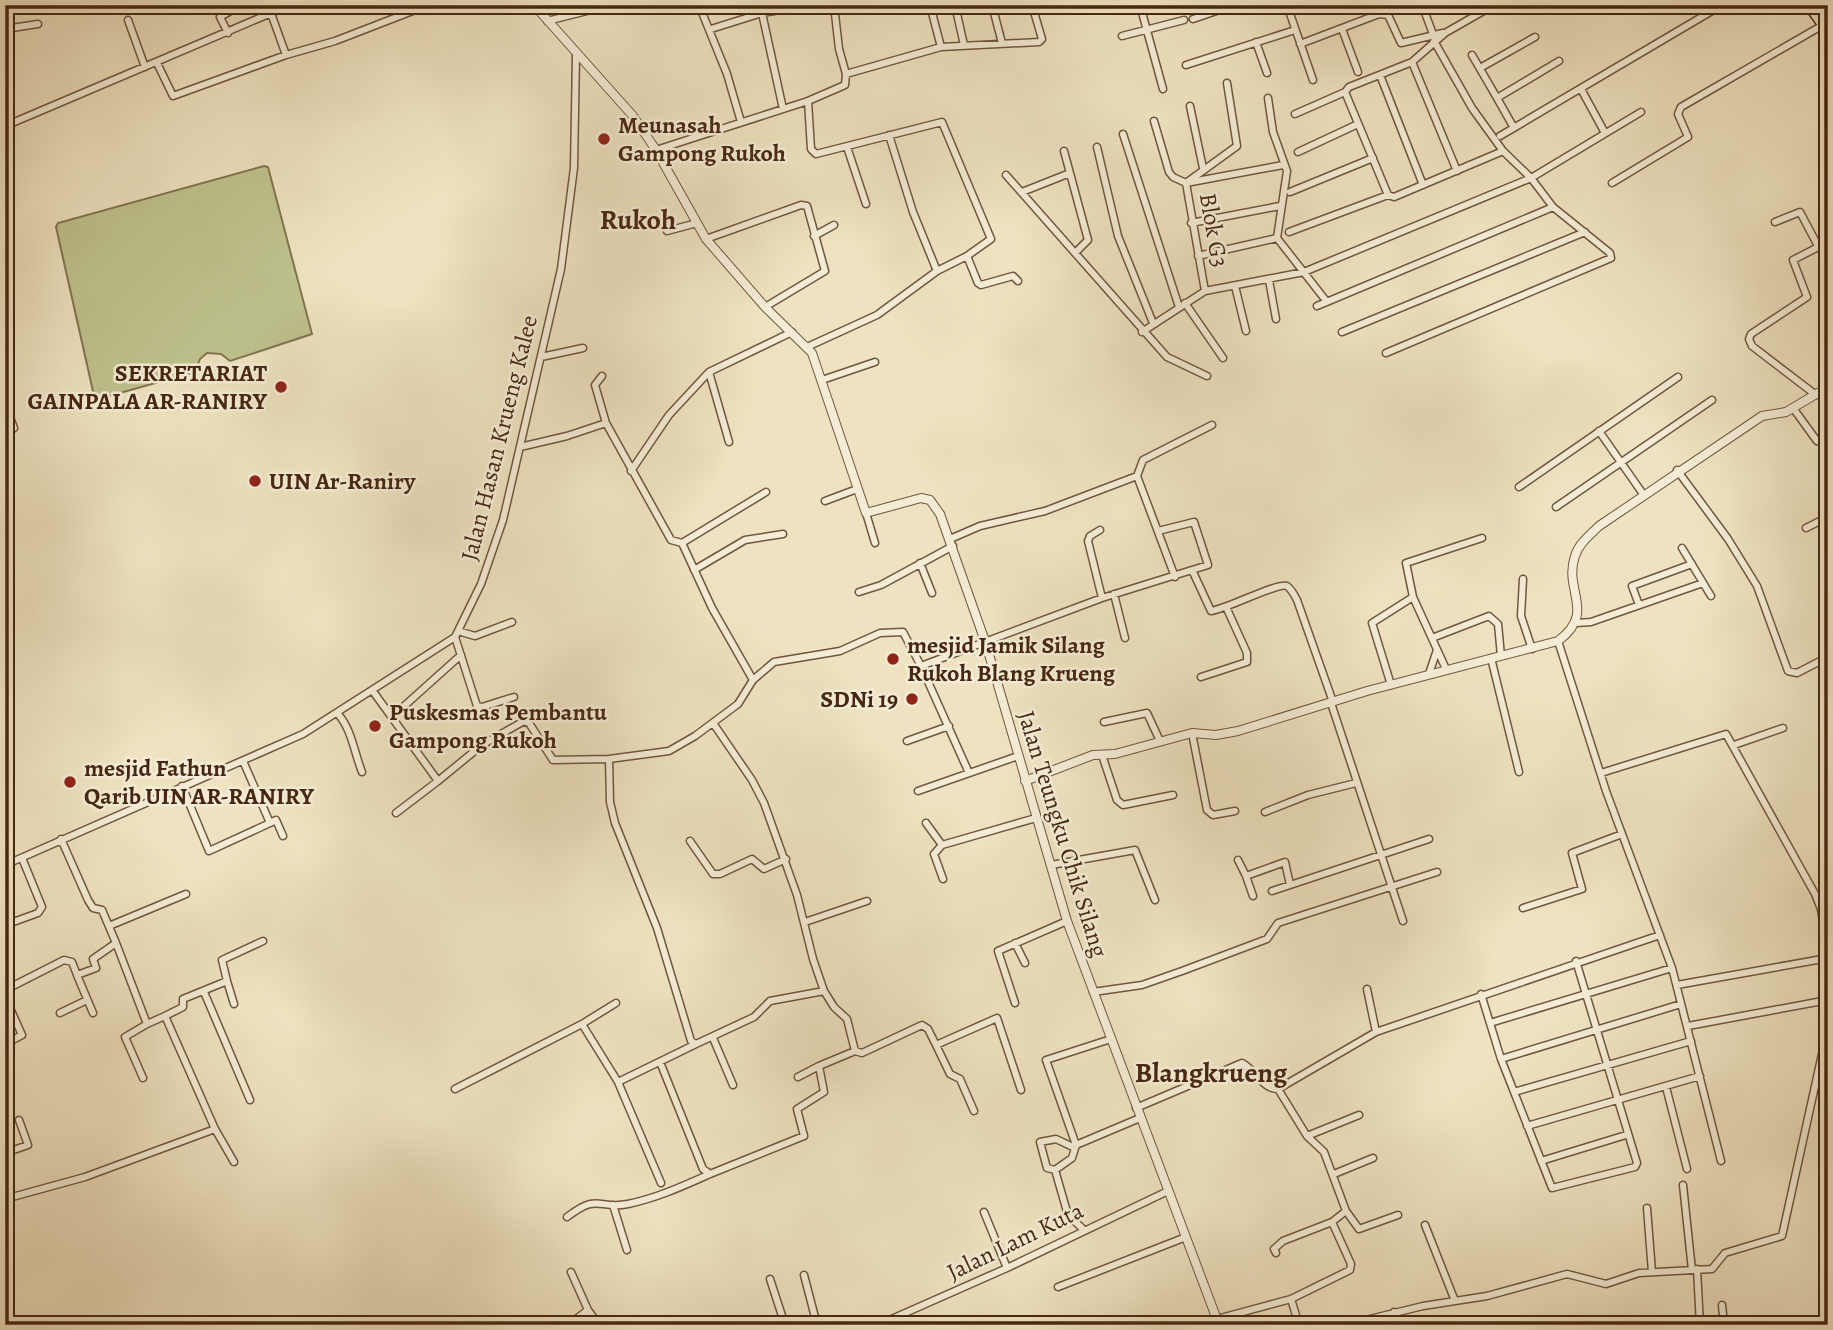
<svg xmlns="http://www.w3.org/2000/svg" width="1833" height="1330" font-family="Alegreya,serif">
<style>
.green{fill:#bec28e;stroke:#827450;stroke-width:2}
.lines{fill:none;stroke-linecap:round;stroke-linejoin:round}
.minor-casing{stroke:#71563d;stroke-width:9}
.tertiary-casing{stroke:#71563d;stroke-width:10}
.trunk-casing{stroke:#472711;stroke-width:13}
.minor{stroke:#f4ecd6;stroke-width:6}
.tertiary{stroke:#f4ecd6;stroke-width:8}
.trunk{stroke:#eee2c0;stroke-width:10}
.poi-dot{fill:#8f2418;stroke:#f4ecd6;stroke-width:2.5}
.labels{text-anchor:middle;stroke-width:5;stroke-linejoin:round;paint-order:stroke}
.poi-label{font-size:24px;font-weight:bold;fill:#472711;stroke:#f4ecd6;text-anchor:start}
.street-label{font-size:24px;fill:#472711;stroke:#f4ecd6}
.quarter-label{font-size:28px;font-weight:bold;fill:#472711;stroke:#f4ecd6}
</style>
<rect width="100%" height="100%" fill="#eee2c0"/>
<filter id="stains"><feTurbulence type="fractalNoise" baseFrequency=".00286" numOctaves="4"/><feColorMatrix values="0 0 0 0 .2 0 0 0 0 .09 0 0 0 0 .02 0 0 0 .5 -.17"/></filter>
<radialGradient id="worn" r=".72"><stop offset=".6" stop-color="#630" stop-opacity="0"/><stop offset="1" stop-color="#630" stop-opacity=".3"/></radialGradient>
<path class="green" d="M264,166L268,167L312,334L230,361L221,354L207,353L200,359L195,372L95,400L56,227L58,223Z"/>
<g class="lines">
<g class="minor-casing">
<path id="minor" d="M268,5L286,55L335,41L428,5
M699,5L727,74L741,122
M930,5L941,47
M955,5L964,45
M992,5L1002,43
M1140,5L1163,89
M1287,5L1313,80
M1422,5L1433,34
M1096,10L1116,5
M1193,19L1234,5
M128,20L145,67
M547,21L611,5
M5,29L38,24
M711,29L762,13
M1342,29L1358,72
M228,33L220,17L241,5
M1122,36L1184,20
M1256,42L1267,73
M1300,44L1379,14L1388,15L1401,43L1443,33
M1472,55L1497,98
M157,63L173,96L286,55
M1186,65L1295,30
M1480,68L1535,37
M846,74L941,47L1039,42L1042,39L1032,5
M1380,75L1423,185
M1581,89L1605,133
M1268,98L1273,132L1287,171L1277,238L1327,302
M808,101L811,149L816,154L942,122L991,239L967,256L978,283L981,285L1013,276L1018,281
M1190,106L1203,168
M783,109L762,13L810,5
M1295,114L1345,92
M1154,121L1169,172L1173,177L1186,183
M5,126L290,5
M1514,128L1497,98L1559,61
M1123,134L1179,307
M1500,136L1722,5
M847,147L866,204
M1097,147L1118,236L1153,323
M656,150L808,101L845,85L846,74L839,49L834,5
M1064,151L1088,240L1076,252
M1298,152L1358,124
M1457,171L1412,62L1445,33L1494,5
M1006,175L1167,357L1207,376
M1186,183L1237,146L1227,83
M1186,183L1283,165
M1612,183L1688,137L1678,114L1681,107L1823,25
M1022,192L1070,173
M1290,192L1373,158
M1388,195L1345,92L1349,87L1412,62
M1827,198H1828
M1775,222L1800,212L1818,246
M1191,223L1280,206
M667,231L697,223
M1289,232L1388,195L1394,197L1503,151
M814,236L834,225
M706,239L801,205L807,206L825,271L765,307
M1198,256L1277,238
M937,271L967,256
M1269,280L1276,319
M1235,286L1246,331
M1205,291L1304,272L1531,178L1641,112
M1185,303L1223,358
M1317,306L1553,207
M1142,332L1205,291L1186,183
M1342,332L1585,232
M807,347L877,315L937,271L913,212L889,135
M1386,353L1611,258L1610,253L1553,207L1531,178L1503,151L1472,108L1434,41
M541,357L583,348
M709,372L729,442
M602,376L595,385L606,423L671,540L682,543L712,608L753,680
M822,380L875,362
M1816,395L1752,346L1749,339L1751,334L1807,297L1793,260L1828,242
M5,404L14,428L5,435
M1793,408L1817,441L1828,434
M1599,431L1643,494
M520,447L567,436L606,423
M1677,470L1728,539L1757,586L1788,671L1797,673L1828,657
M631,471L669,415L709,372L792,332
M1519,487L1678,377
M825,501L857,489
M1556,507L1712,400
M866,513L875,543
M1806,528L1828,517
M1100,530L1090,536L1088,541L1102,598
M950,539L980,526L1045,511L1137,476
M682,543L766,492
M1682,548L1711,596
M920,563L932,593
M694,570L745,540L783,534
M1193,572L1211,611C1227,609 1278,582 1287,586C1291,589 1295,596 1297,600L1333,702
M1175,577L1137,476L1143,460L1212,425
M1523,579L1521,616L1532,649
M859,592L881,585L953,546
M1114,594L1125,638
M1413,597L1446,669
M1639,605L1632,586L1692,564
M1576,623L1591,622L1703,583
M458,631L475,636L512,622
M455,637L477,706L482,707L514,697
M1432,638L1489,616L1498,624L1501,656
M1558,641L1606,791L1672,968L1721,1161
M1491,658L1519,772
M1429,674L1437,650
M1201,677L1247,662V653L1227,609
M1391,685L1372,623L1413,597L1406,563L1482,538
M372,690L438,781L482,745L524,721L529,723L553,760L609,759L669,751L695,736L738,704L753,680L774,662L840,651L880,633L903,632L921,666
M1331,703L1403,921
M338,714C352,730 354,752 362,772
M393,716L461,655
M1104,722L1147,713L1160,741
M1192,733L1207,810L1213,815L1235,811
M907,741L949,726
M1734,745L1783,728
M1102,755L1117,800L1123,805L1173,795
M609,759L610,802L615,823L657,928L691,1041L696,1044L754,1017L770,1001L824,991
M243,761L270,823L276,820L283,836
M969,773L921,666L1102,598L1208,565L1194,522L1158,531
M1601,773L1726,734L1815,894L1821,909L1828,955
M182,786L209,851L270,823
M918,791L1018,756
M1265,812L1308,795L1356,783
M396,813L438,781
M926,823L942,845L1036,818
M690,841L713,874H720L752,859L764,869L786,859
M942,845L934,854L943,879
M1238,860L1246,876
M5,865L303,734L455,637L481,584L503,520L561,269L574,168L576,55
M1051,865L1135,850L1155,900
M1272,891L1429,839
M1253,896L1246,876L1285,862L1290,885
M1523,908L1582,889L1572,853L1622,834
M805,922L867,901
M5,925L38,913L42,907L22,858
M109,926L186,894
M116,943L147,1024L165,1016L215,1129L234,1162
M1015,943L1025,963
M77,975L93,1013
M227,981L234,1004
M1677,985L1828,958
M1367,989L1376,1032
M5,990L64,960L72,962L77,975L96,968L93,959L116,943L102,910L93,908L88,900L61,839
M204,992L250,1100
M1093,992L1142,985L1182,971L1267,939L1278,923L1437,872
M1481,994L1501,1059L1552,1188L1635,1167L1637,1163L1576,961
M5,997L22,1035L5,1044
M1015,1003L998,951L1067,921
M60,1013L87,1000
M165,1016L183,1007V999L227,981L222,960L263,941
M1490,1023L1672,968
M582,1024L616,1003
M1688,1026L1828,1000
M713,1038L733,1085
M855,1051L862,1053L922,1025L928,1029L936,1045
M1501,1059L1681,1004
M660,1062L703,1169L710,1174L804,1136L797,1109L824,1092L819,1066L855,1051L847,1019L834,1007L824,991L813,959L797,895L764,803L752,780L713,723
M798,1077L819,1066
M143,1078L125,1037L147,1024
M1666,1087L1687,1169
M455,1089L582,1024L618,1082
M1278,1089L1376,1032L1660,935
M1514,1092L1691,1041
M1136,1108L1242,1063C1256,1070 1262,1089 1278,1089L1307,1136L1324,1152L1346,1211L1332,1222L1351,1264L1350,1270L1291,1299L1217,1319
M974,1111L960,1079L950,1074L936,1045L997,1018L1021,1090
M1527,1126L1700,1076
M1307,1136L1359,1115
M1076,1145L1046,1060L1111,1039
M1075,1148L1056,1139L1040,1142L1047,1168L1055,1170L1072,1158L1076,1145L1140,1118
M5,1153L28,1145L19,1120
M1541,1161L1626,1135
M1055,1170L1068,1215L1084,1230
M1334,1174L1373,1158
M661,1183L618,1082L696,1044
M1683,1185L1692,1270
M5,1199L85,1177L215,1129
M613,1205L627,1250
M1647,1208L1652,1272
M1346,1211L1359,1229L1398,1215
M984,1212L1007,1268
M567,1217C600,1192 597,1210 628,1204C657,1198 683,1186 710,1174
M1425,1225L1455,1301
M1276,1253L1274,1249L1283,1241L1332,1222
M1697,1269L1700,1325
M571,1272L588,1310L599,1325
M804,1275L817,1325
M770,1279L785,1325
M1058,1287L1186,1237
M1291,1299L1299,1325
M1722,1305L1724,1325
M1394,1312L1397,1325
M568,1325L588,1310
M878,1325L1007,1268L1168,1191
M1345,1325L1423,1306L1487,1296L1567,1274L1606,1284L1639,1273L1712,1269L1725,1253L1782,1236L1828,1027"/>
</g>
<g class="tertiary-casing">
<path id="tertiary" d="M534,5L633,116L656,150L706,239L765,307L812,353L866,513L921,498L930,500L940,514L986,644L1067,921L1219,1325
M1025,781L1093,755L1115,754L1192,733L1216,735L1238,731L1367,691L1558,641C1597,612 1563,591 1575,556C1579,543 1590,535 1599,526L1762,416L1786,412L1828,387"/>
</g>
<g class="trunk-casing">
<path id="trunk" d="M1809,5L1828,31"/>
</g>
<use href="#minor" class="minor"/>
<use href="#tertiary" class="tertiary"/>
<use href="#trunk" class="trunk"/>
</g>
<g class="poi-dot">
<circle cx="604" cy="139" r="7"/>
<circle cx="281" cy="387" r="7"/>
<circle cx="255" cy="481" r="7"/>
<circle cx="893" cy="659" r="7"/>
<circle cx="912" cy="699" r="7"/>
<circle cx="375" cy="726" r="7"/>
<circle cx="70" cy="782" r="7"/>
</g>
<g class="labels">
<g class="poi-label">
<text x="618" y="133">Meunasah<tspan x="618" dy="28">Gampong Rukoh</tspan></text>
<text x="267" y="381" text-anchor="end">SEKRETARIAT<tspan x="267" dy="28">GAINPALA AR-RANIRY</tspan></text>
<text x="269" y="489">UIN Ar-Raniry</text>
<text x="907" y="653">mesjid Jamik Silang<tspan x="907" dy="28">Rukoh Blang Krueng</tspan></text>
<text x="898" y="707" text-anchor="end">SDNi 19</text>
<text x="389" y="720">Puskesmas Pembantu<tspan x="389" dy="28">Gampong Rukoh</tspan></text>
<text x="84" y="776">mesjid Fathun<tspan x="84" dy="28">Qarib UIN AR-RANIRY</tspan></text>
</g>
<g class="street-label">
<text transform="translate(1214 230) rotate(80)" y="8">Blok G3</text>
<text transform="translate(499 438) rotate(-76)" y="8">Jalan Hasan Krueng Kalee</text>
<text transform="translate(1063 834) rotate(73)" y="8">Jalan Teungku Chik Silang</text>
<text transform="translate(1015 1241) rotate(-26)" y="8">Jalan Lam Kuta</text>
</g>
<g class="quarter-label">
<text x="638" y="229">Rukoh</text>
<text x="1211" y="1082">Blangkrueng</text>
</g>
</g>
<rect width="1833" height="1330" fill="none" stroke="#eee2c0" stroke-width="28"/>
<rect x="7" y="7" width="1819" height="1316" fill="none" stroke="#472711" stroke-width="3.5"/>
<rect x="14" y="14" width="1805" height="1302" fill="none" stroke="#472711" stroke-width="2"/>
<rect width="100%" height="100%" filter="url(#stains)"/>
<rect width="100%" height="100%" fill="url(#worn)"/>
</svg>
